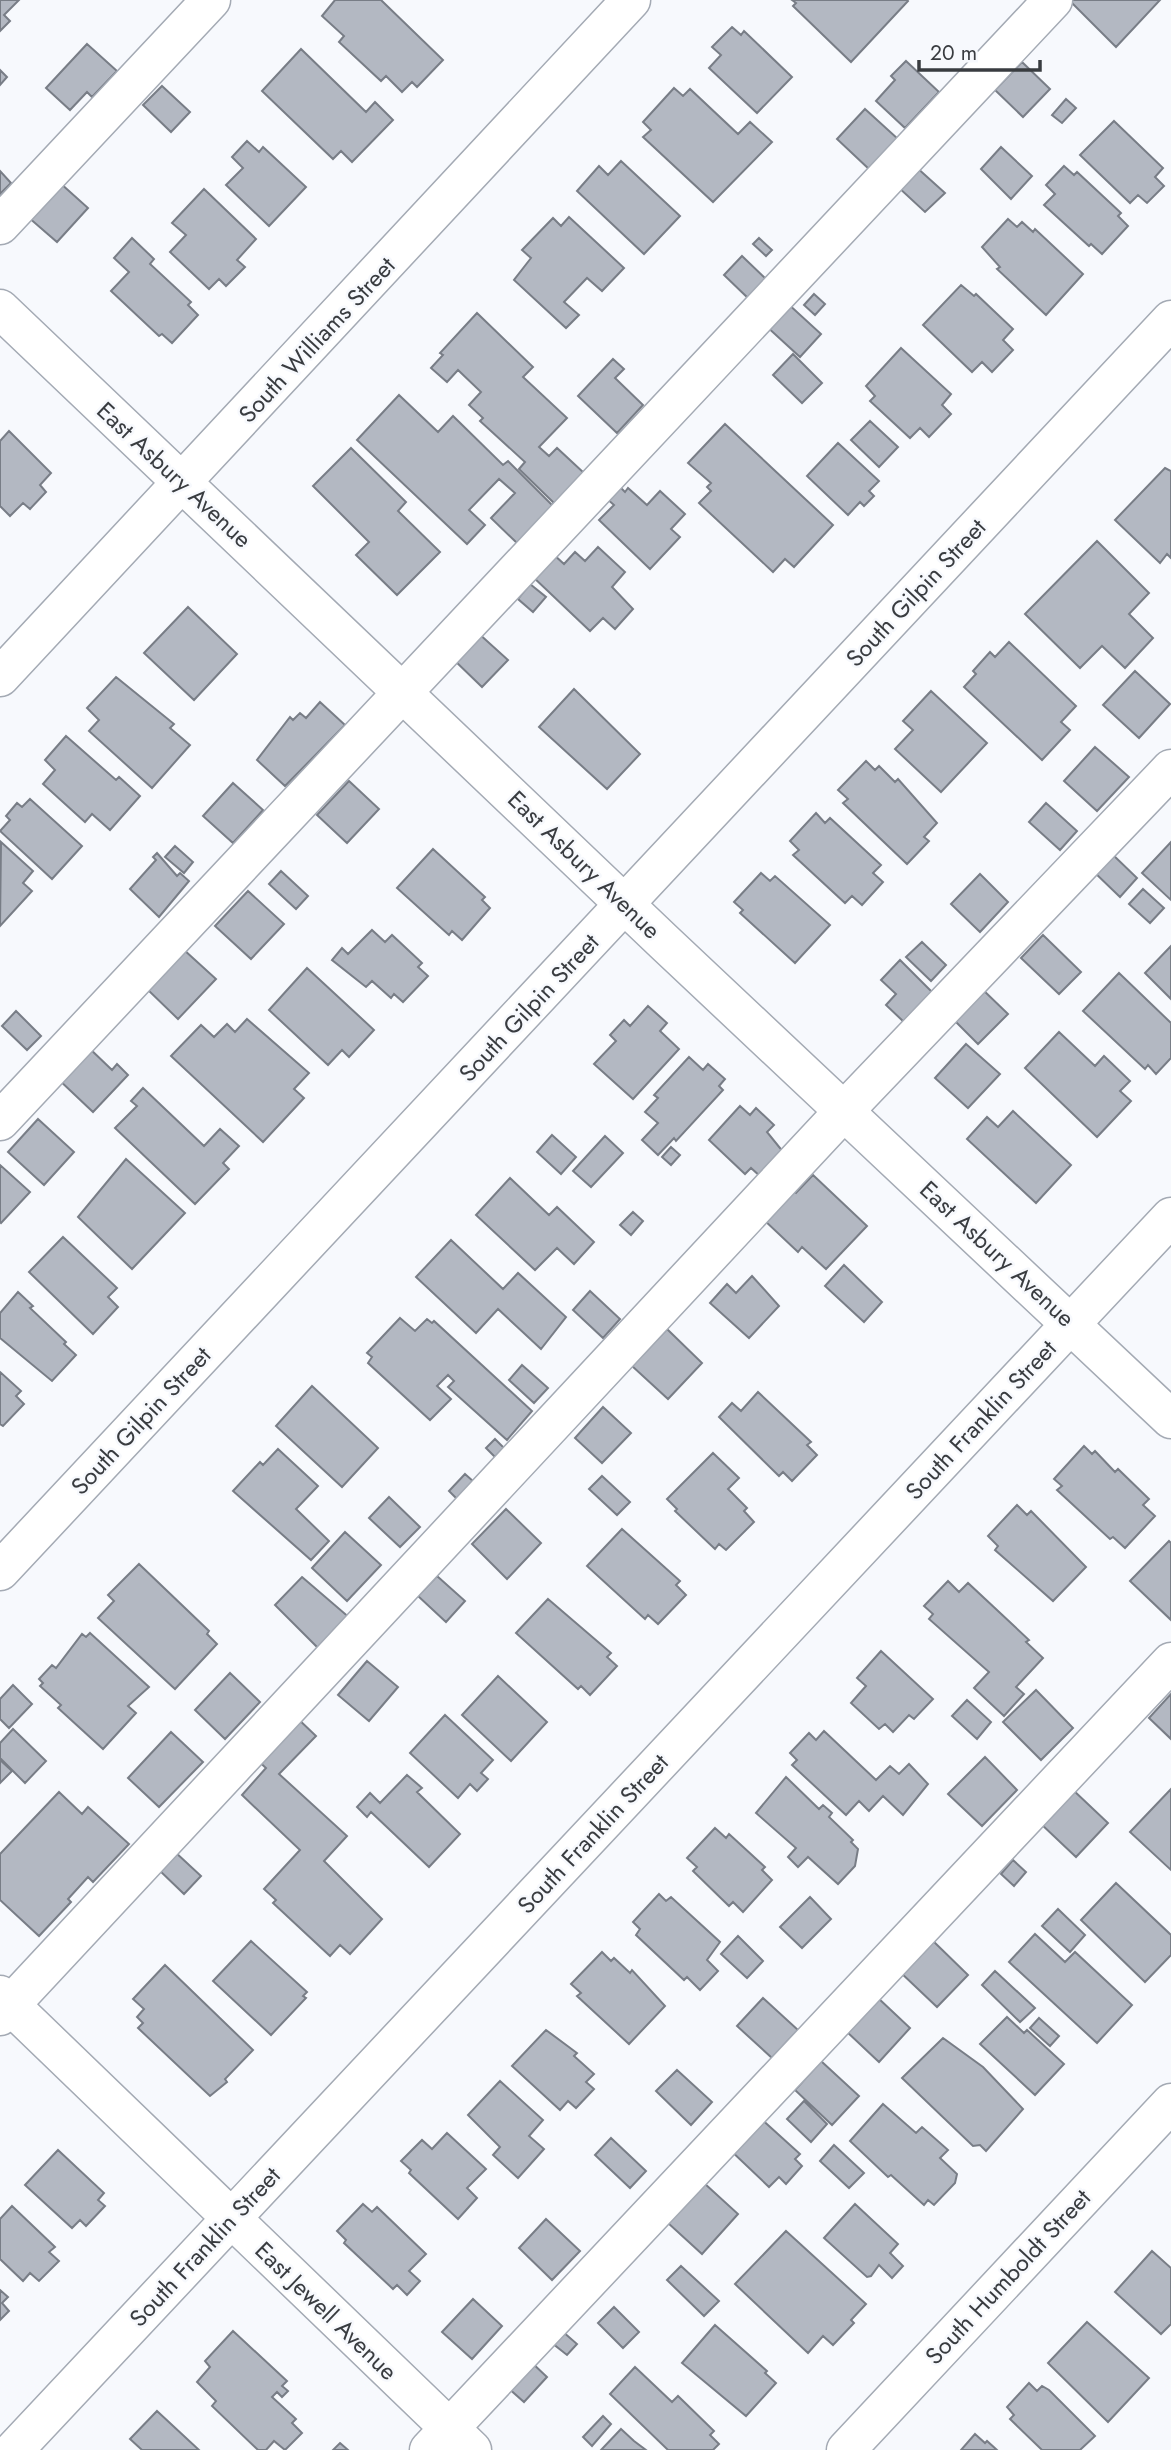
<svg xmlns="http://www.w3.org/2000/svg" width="1171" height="2450" font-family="Jost,sans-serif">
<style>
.building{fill:#b3b8c2;stroke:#787d86;stroke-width:2}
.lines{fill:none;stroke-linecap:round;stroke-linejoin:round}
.minor-casing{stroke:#a4aab4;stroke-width:41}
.minor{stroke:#fff;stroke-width:38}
.labels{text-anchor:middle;stroke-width:5;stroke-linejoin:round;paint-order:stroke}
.street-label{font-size:24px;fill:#393c40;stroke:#f7f9fd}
</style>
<rect width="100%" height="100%" fill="#f7f9fd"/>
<path class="building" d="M0,0H19L4,15L10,21L0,31Z
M335,0H381L443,60L417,87L412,82L402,92L386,76L381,81L339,42L344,36L322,16Z
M792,0H907L908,1L851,62L793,6L796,3Z
M1069,0H1160L1116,47Z
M732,27L741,35L744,31L792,77L757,113L709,68L721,55L712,47Z
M87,44L117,71L92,97L87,92L70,110L46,88Z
M301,49L366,112L375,102L393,120L352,162L341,151L333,159L262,91Z
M906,61L939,92L905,128L876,101L895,80L891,76Z
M1022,62L1050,89L1023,117L995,90Z
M0,70L7,77L0,85Z
M162,86L190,112L171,132L143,105Z
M674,88L683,96L690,89L738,134L750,122L772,142L713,202L643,137L651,130L643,122Z
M1066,99L1076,108L1062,123L1052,115Z
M865,109L898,139L870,170L837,139Z
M1114,121L1163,168L1155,177L1164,186L1147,203L1138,195L1130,203L1080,155Z
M247,141L259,152L263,147L306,187L269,226L226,185L243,168L232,157Z
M1001,147L1032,176L1011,199L981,169Z
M621,161L680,216L644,254L577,191L599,166L608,175Z
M915,166L945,193L925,212L897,186Z
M1064,166L1074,175L1077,172L1121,213L1118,216L1128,226L1102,254L1091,244L1089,246L1044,205L1055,194L1046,185Z
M0,171L11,183L0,194Z
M59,182L88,208L57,242L28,217Z
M204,189L256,239L237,260L245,267L226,286L219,279L209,289L170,252L186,235L172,223Z
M569,217L624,268L602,291L587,278L564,302L579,315L566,328L514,280L531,258L522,250L553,218L561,226Z
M1008,219L1017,227L1022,222L1033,232L1035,229L1083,274L1046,315L997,269L1000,267L982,247Z
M132,238L154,259L150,264L191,302L188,305L198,315L172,343L162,334L159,336L111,291L129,272L114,258Z
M759,238L772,250L766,256L753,244Z
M742,256L768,281L750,300L724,275Z
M961,285L974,296L976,294L1013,329L1003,340L1013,350L992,372L982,362L972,372L923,325Z
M814,294L825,304L815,315L804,305Z
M786,302L821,334L800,357L765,325Z
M477,313L533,367L523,377L567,418L539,447L549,456L557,448L584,473L555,504L519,469L525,462L480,421L483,418L469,405L481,392L458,370L447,382L431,368L443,355L440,353Z
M901,348L951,394L942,405L951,414L929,437L920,428L910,438L870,401L875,396L866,386Z
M793,354L822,383L802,403L773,375Z
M613,359L624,369L615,378L643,405L617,433L578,396Z
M399,395L438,432L453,416L503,465L508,461L553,506L517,543L491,518L515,493L499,479L469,510L485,525L467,544L357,440Z
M870,421L898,447L879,467L851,440Z
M725,424L833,525L794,567L785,559L773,572L699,503L711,491L707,487L711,483L688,463Z
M9,431L51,473L40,485L46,492L30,509L23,503L10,516L0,506V441Z
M838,443L879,481L869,491L874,496L864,506L860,502L848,515L807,476Z
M351,448L406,502L398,511L440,552L397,595L356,555L369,542L313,486Z
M1165,468L1171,471V558L1167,554L1160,563L1115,520Z
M618,485L625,492L628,488L647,505L660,491L685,514L671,529L680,537L650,569L599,520L614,505L606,498Z
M1097,541L1149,593L1129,614L1153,638L1125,668L1102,646L1080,668L1025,614Z
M598,547L625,572L612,587L633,609L615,629L603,618L590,631L532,576L553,554L564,564L575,552L585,561Z
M530,584L546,597L533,612L518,599Z
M188,607L237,654L194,700L144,653Z
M477,632L508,660L482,687L452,658Z
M1009,642L1076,706L1061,722L1070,730L1042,760L964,687L976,674L973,671L990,652L995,657Z
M1135,671L1170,704L1139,738L1103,705Z
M116,677L174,724L170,728L190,745L152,788L89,731L99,720L87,708Z
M574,689L640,754L607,789L539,727Z
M931,691L987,743L941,792L895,749L913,730L903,721Z
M320,702L345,725L285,786L257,760L290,717L293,720L300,713L306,718Z
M66,736L116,780L119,777L140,796L110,830L92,814L85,822L43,784L55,770L45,760Z
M1095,747L1129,777L1097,811L1064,781Z
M866,761L875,770L879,766L895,782L898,779L937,823L924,837L929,841L907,864L843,803L848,799L838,790Z
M349,781L379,809L347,843L317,815Z
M233,783L263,810L233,843L203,816Z
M30,799L82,846L52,879L0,831L10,820L6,816L17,803L22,807Z
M1046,803L1077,831L1060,850L1029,822Z
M816,813L825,823L830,818L881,865L873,873L883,882L862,905L852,896L845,903L793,855L799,850L790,841Z
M1,842L33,871L23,883L32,891L0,926Z
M1171,842V900L1142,873Z
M175,846L193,862L184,873L165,857Z
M433,849L485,897L482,900L490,908L462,940L452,931L449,935L397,888Z
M1110,852L1137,878L1120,897L1093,871Z
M157,853L177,876L180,873L189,881L159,917L130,889L156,860L153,857Z
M281,871L308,896L296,909L269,884Z
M761,873L770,881L775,876L830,925L795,963L740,913L743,910L734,902Z
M980,874L1008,902L980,932L951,904Z
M1143,889L1164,908L1150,923L1129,904Z
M248,891L284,924L251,959L215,926Z
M372,930L385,942L392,935L422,963L418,967L428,976L403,1002L394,994L391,998L372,981L366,987L332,960L342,948L348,954Z
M1043,935L1081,972L1059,994L1021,958Z
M922,942L946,965L931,981L906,957Z
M1171,946V999L1145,973Z
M183,949L216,979L178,1019L146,988Z
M900,960L934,994L905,1023L886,1005L896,994L881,980Z
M307,968L374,1030L349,1057L342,1050L328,1065L269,1010Z
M1119,973L1171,1023V1058L1156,1074L1148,1065L1145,1069L1083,1011Z
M980,987L1008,1014L978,1044L950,1016Z
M648,1006L667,1023L660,1031L679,1049L633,1099L594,1064L616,1041L610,1035L624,1020L630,1026Z
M16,1011L41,1036L27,1050L2,1026Z
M247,1019L309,1073L294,1089L304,1098L263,1142L171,1056L201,1025L214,1037L227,1024L235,1032Z
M1059,1032L1095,1066L1104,1056L1130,1081L1120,1091L1131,1101L1097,1137L1025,1068Z
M966,1044L1000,1074L968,1108L935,1078Z
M87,1046L112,1070L117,1064L128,1075L93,1112L57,1078Z
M689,1057L703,1070L708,1064L725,1079L719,1086L723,1090L676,1141L674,1138L658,1155L642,1140L658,1123L645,1112L658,1098L654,1095Z
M143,1088L204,1146L220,1129L239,1146L223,1163L229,1169L195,1204L115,1128L137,1106L131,1101Z
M740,1106L750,1115L756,1108L774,1125L767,1132L784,1153L761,1177L751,1168L745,1174L709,1140Z
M1013,1111L1071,1165L1036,1203L967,1139L987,1117L998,1127Z
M38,1119L74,1152L44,1185L8,1152Z
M552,1135L576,1157L561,1174L537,1152Z
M605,1136L623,1153L591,1187L573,1171Z
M671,1147L680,1155L671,1165L662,1157Z
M126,1159L185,1213L132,1269L78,1217Z
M0,1165L30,1192L1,1223L0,1222Z
M813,1175L867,1226L826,1269L802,1247L798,1252L764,1220L790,1188L796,1193Z
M510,1178L549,1215L557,1207L594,1242L574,1264L557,1248L535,1270L476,1215Z
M633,1212L643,1221L631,1235L620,1225Z
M63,1237L117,1288L108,1297L118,1307L93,1334L29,1272Z
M451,1240L503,1289L518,1273L566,1317L541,1349L498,1309L476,1333L416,1277Z
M844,1265L882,1302L864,1322L825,1286Z
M752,1276L779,1306L749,1338L710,1303L727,1284L736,1293Z
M590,1291L620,1319L603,1338L573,1310Z
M18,1292L33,1306L30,1308L66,1342L64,1344L76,1355L52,1381L0,1338V1313Z
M400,1318L415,1331L427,1319L432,1323L434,1321L532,1411L507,1440L448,1387L454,1381L448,1375L437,1386L451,1399L430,1420L368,1363L372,1357L367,1353Z
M667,1329L702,1363L668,1399L632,1366Z
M522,1365L548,1388L534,1403L509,1380Z
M0,1372L21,1391L16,1396L24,1404L3,1426L0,1424Z
M312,1386L378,1448L342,1487L276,1426Z
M758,1392L811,1442L807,1445L817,1455L792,1481L783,1472L779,1476L719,1417L732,1403L741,1411Z
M603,1407L631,1433L602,1463L575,1438Z
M495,1439L504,1448L495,1457L486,1448Z
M1084,1446L1092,1454L1095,1451L1115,1472L1118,1469L1149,1499L1143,1505L1155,1516L1125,1548L1113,1537L1110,1539L1057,1490L1062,1486L1054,1479Z
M278,1449L318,1486L296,1509L329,1541L311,1560L233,1491L260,1462L263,1465Z
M713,1453L739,1478L728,1489L747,1508L744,1511L754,1522L726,1550L719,1544L715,1549L675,1511L677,1509L667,1499Z
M465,1474L474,1482L457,1499L449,1491Z
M602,1476L630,1502L617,1515L589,1489Z
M389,1497L420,1527L400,1547L369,1518Z
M1017,1505L1027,1515L1031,1511L1086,1567L1053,1601L995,1550L998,1546L988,1536Z
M506,1509L541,1543L507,1579L472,1544Z
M622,1529L680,1581L676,1585L686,1595L658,1624L648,1615L645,1619L587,1566Z
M345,1532L381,1565L347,1601L312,1568Z
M1169,1541L1171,1543V1620L1130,1581Z
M139,1564L209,1631L207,1634L217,1644L175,1689L98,1618L114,1601L108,1595Z
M437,1576L465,1601L446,1622L418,1596Z
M302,1577L351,1619L321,1651L275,1605Z
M948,1581L959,1592L968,1583L1029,1640L1026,1642L1043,1658L1016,1687L1024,1694L1004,1716L974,1688L989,1672L929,1619L933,1614L924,1606Z
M548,1599L611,1653L607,1657L617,1666L590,1695L581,1686L578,1689L516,1633Z
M90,1633L149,1687L128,1706L136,1713L103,1749L58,1708L61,1705L40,1686L43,1683L39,1679L52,1665L56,1668L82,1634L86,1637Z
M881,1651L933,1699L914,1719L909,1715L893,1732L885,1724L879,1729L851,1703L866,1686L857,1678Z
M367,1661L398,1687L369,1721L338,1695Z
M230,1673L260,1702L225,1739L195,1710Z
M498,1676L547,1722L511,1761L462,1715Z
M13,1685L32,1704L9,1728L0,1719V1699Z
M1036,1690L1073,1728L1041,1760L1003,1722Z
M1171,1694V1739L1149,1718Z
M967,1700L991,1722L977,1739L952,1716Z
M294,1715L316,1736L279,1774L347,1836L324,1861L382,1919L350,1954L340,1945L330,1956L273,1903L276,1900L264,1889L300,1850L242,1795L266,1768L255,1758Z
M445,1715L493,1760L481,1773L488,1779L477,1791L470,1784L458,1798L410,1753Z
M13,1729L46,1761L25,1783L0,1758V1743Z
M824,1731L876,1780L890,1766L899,1774L909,1764L928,1784L903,1815L883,1796L869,1811L859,1801L846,1815L792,1765L797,1760L790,1753L809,1733L816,1740Z
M171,1732L203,1762L159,1807L128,1778Z
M985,1757L1017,1790L982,1826L948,1794Z
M0,1760L12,1771L0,1783Z
M407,1775L422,1788L417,1792L460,1834L429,1867L371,1812L367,1817L357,1807L370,1793L380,1803Z
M786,1777L819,1809L823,1805L832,1813L829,1817L853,1840L851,1842L858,1849L855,1866L838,1884L808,1857L798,1867L788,1857L796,1848L756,1813Z
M1072,1789L1108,1823L1076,1857L1040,1823Z
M1171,1789V1870L1130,1832Z
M59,1792L82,1814L88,1807L129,1844L93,1882L88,1877L68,1899L71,1902L39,1936L0,1900V1854Z
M715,1828L726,1838L729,1834L765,1867L762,1870L772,1880L743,1912L733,1902L729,1906L693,1871L697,1867L687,1858Z
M174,1851L201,1876L184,1894L158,1869Z
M1013,1860L1026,1872L1014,1886L1001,1874Z
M1116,1883L1171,1935V1955L1145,1982L1081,1920Z
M659,1894L666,1901L671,1897L720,1942L707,1960L718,1971L700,1990L687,1977L684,1980L636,1935L640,1929L633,1922Z
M810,1897L831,1919L802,1948L780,1927Z
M1058,1909L1085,1935L1070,1952L1042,1926Z
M1035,1934L1065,1962L1075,1952L1132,2005L1097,2043L1009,1962Z
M738,1936L763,1961L747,1978L721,1954Z
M930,1938L968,1975L937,2007L899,1971Z
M251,1941L307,1992L303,1996L306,1998L271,2035L213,1981Z
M602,1952L611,1961L614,1958L630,1973L632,1970L665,2006L629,2044L577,1996L581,1993L571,1984Z
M165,1965L253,2050L225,2079L227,2082L210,2096L138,2028L143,2023L137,2017L144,2009L133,1999Z
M995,1971L1035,2008L1020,2022L982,1985Z
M877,1997L910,2028L879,2062L846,2031Z
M763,1998L798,2030L772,2058L737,2026Z
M1007,2017L1024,2033L1027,2030L1064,2064L1035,2095L980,2044Z
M1039,2018L1059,2036L1050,2046L1030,2028Z
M546,2030L577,2053L574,2056L594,2074L586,2082L594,2089L576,2108L568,2101L560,2110L512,2066Z
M943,2038L983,2067L1023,2109L986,2151L980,2145L973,2146L902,2078Z
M821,2061L859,2096L832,2125L795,2090Z
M677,2070L712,2102L691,2125L656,2091Z
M500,2081L543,2120L529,2136L544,2149L518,2178L493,2155L500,2147L468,2115Z
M804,2101L827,2124L811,2142L787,2119Z
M883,2104L916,2133L922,2127L948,2150L940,2158L957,2174L955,2183L934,2205L928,2200L924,2205L891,2175L888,2177L850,2141Z
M758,2116L800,2154L795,2159L802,2166L786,2184L779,2177L769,2187L728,2148Z
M447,2133L486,2169L467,2188L477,2198L458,2219L409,2173L411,2170L401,2161L422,2140L432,2149Z
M611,2138L646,2171L630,2188L595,2155Z
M834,2145L864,2173L849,2188L820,2161Z
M58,2150L104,2193L98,2200L105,2206L86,2226L80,2220L72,2228L25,2185Z
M704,2183L738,2214L702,2254L668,2223Z
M363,2204L372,2212L377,2207L426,2254L409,2271L420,2281L407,2295L397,2285L393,2289L344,2243L346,2240L337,2231Z
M855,2204L898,2244L890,2253L903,2266L892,2278L879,2265L871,2276L867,2277L824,2238Z
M12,2206L55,2247L49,2252L59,2261L39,2281L30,2273L23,2281L0,2259V2219Z
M546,2219L580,2251L552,2280L519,2248Z
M786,2231L866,2304L851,2320L854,2323L833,2345L823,2336L808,2353L735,2284Z
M1152,2251L1171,2268V2324L1161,2334L1115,2292Z
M681,2266L719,2301L704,2316L667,2280Z
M0,2290L8,2297L2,2303L9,2311L0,2320Z
M473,2299L502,2326L472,2359L442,2332Z
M614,2307L639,2332L623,2348L598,2323Z
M1087,2322L1149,2378L1108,2422L1048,2363Z
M715,2325L767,2371L765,2373L776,2383L746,2416L682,2363Z
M233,2331L287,2381L282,2386L288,2391L282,2397L277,2392L272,2397L296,2419L292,2423L302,2433L285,2450L274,2441L266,2450H258L212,2406L216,2401L197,2382L210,2367L205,2361Z
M562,2331L577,2344L567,2355L552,2343Z
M530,2361L547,2377L524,2402L507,2387Z
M635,2367L672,2402L678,2396L714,2431L710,2435L719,2444L713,2450H668L610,2394Z
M1029,2383L1037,2391L1042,2386L1049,2390L1095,2436L1080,2450H1042L1010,2419L1014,2415L1007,2407Z
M157,2411L199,2450H142L130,2439Z
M603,2416L611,2424L592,2446L583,2437Z
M621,2429L634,2441L646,2450H601Z
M975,2434L985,2443L987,2441L997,2450H961Z
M340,2443L348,2450H333Z"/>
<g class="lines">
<g class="minor-casing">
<path id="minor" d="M0,225L211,0
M0,309L664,942L1171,1419
M0,677L631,0
M0,1121L1053,0
M0,1571L1171,320
M0,1995L472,2450
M0,2016L844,1111L1171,769
M14,2450L1171,1217
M429,2450L1171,1662
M846,2450L1171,2103"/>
</g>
<use href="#minor" class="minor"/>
</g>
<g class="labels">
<g class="street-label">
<text transform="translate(317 340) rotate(-47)" y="8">South Williams Street</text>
<text transform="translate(174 475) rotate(43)" y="8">East Asbury Avenue</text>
<text transform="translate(916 593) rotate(-47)" y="8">South Gilpin Street</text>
<text transform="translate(584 865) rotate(44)" y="8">East Asbury Avenue</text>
<text transform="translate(529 1008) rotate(-47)" y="8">South Gilpin Street</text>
<text transform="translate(997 1254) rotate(43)" y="8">East Asbury Avenue</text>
<text transform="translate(981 1420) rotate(-47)" y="8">South Franklin Street</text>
<text transform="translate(141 1421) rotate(-47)" y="8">South Gilpin Street</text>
<text transform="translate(593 1834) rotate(-47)" y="8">South Franklin Street</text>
<text transform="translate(205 2247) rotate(-47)" y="8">South Franklin Street</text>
<text transform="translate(1008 2277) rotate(-47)" y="8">South Humboldt Street</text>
<text transform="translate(326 2311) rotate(44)" y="8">East Jewell Avenue</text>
</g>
</g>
<path d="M919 60v10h121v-10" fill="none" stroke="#393c40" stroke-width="3.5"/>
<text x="930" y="60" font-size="21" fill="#393c40" stroke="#f7f9fd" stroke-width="5" paint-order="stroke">20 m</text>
</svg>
